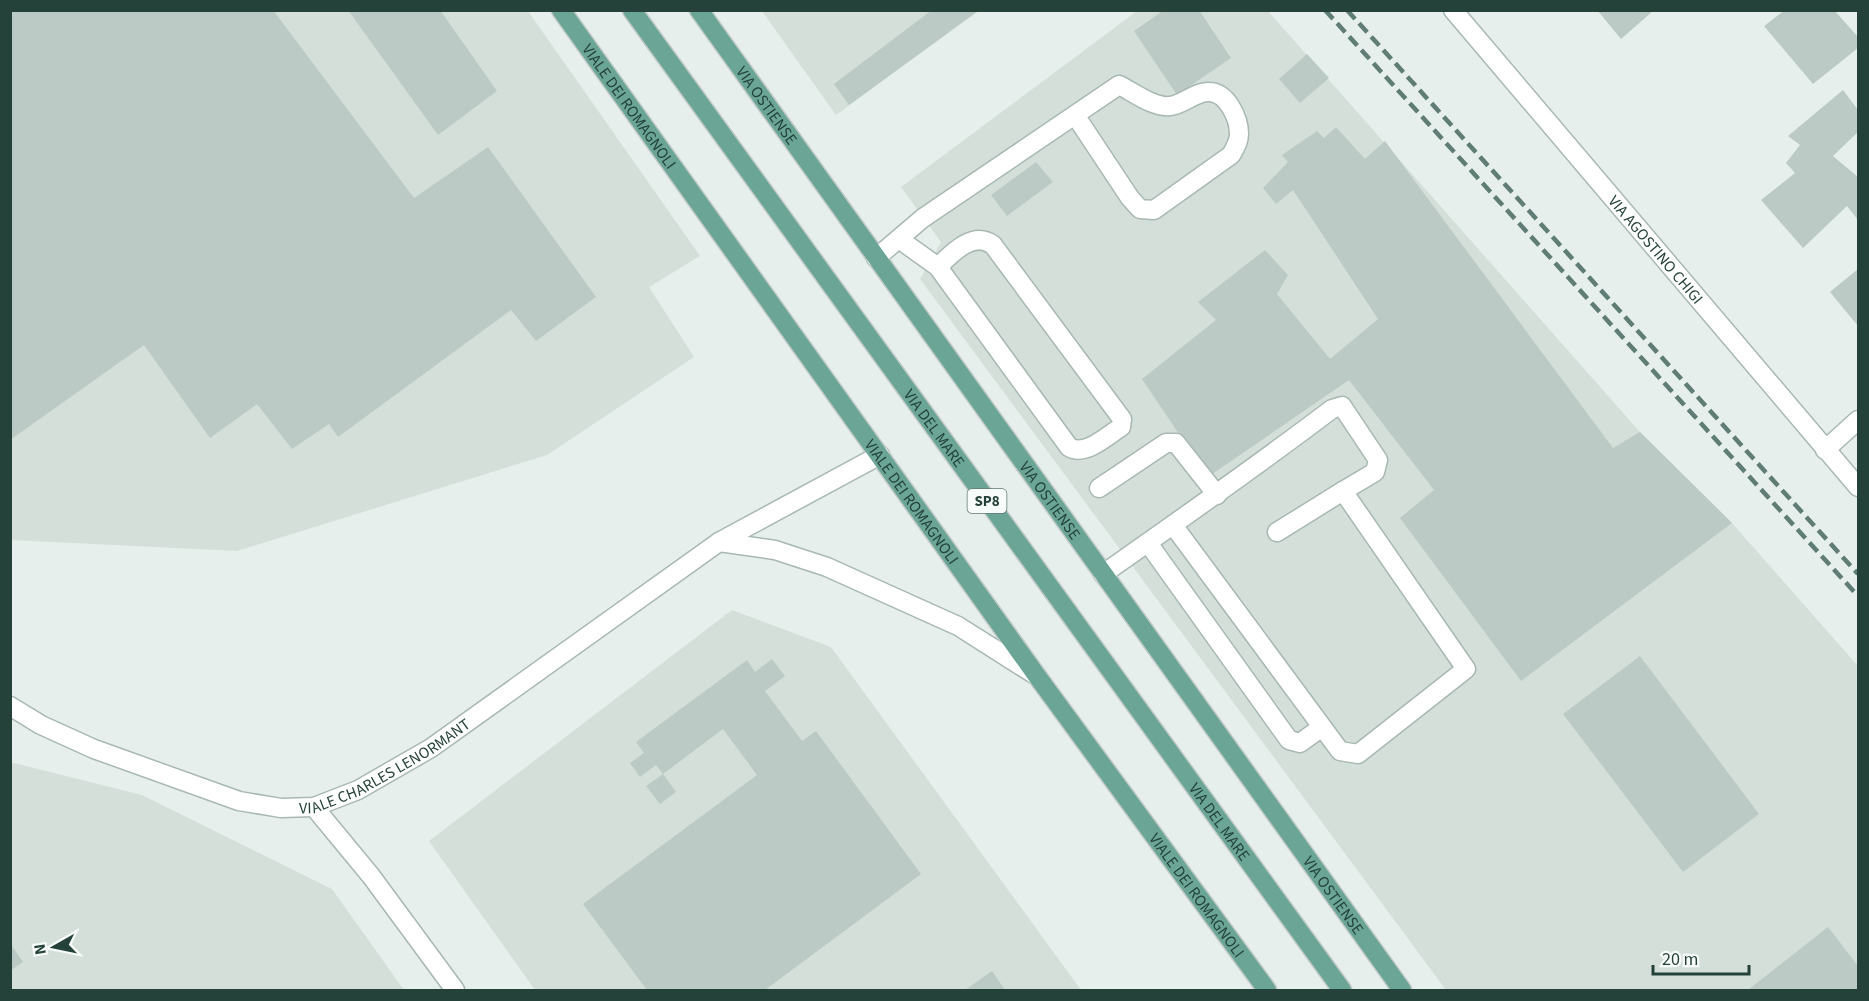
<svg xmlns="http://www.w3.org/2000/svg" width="1869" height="1001" font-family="'Source Sans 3',sans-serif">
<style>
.built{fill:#d4dfda}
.building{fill:#bbcac4}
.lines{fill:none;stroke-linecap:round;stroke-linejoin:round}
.minor-casing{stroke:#a8b8b2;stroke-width:21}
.major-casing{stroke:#c2cac8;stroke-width:21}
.minor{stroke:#fff;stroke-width:18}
.major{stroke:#6aa596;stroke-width:18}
.rail{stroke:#5f7d75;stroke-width:4.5;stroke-dasharray:12 6;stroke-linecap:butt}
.labels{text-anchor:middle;stroke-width:4.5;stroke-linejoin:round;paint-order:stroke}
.shield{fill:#f7fbf9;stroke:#637a73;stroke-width:1.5}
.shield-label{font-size:15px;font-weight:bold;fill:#24423a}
.street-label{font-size:16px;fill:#24423a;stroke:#f7fbf9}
</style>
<rect width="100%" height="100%" fill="#e6efeb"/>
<path class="built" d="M10,11H528L700,256L649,287L694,357L547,455L237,551L11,540Z
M762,11H979L836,115Z
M1137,11H1268L1640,432L1732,523L1858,666V990H1446L920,279L941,242L901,187Z
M732,610L831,647L1081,990H535L429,841Z
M10,762L142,795L332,889L404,990H11Z"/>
<path class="building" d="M10,10H273L414,198L488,147L596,297L536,341L511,310L338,437L329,424L292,449L257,404L210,438L144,345L10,440Z
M348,10H440L497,91L438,135Z
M932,10H979L849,105L834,84Z
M1164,10H1199L1231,58L1177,95L1134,31Z
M1597,10H1654L1621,39Z
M1785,10H1834L1858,37V48L1813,84L1764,26Z
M1307,54L1329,78L1300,103L1279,79Z
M1843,90L1858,110V132L1833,156L1858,177V220L1847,206L1803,248L1761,200L1795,173L1786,163L1800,145L1788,136Z
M1336,127L1365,159L1385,141L1613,448L1640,432L1732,523L1521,681L1400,518L1434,490L1349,380L1208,477L1142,379L1216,320L1198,302L1265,250L1288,275L1277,294L1330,359L1378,319L1293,190L1276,204L1263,188L1288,162L1282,155L1317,131L1324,138Z
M1036,162L1053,182L1007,216L991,195Z
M1858,269V326L1830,292Z
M1640,656L1759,814L1683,872L1563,714Z
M772,659L785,676L765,691L802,741L816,731L921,874L765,990H647L583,904L757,775L723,729L663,774L656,765L640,777L630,763L644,753L636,742L747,660L755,672Z
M663,774L676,792L660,804L646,786Z
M1828,927L1858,966V990H1748Z
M10,943L23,962L10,971Z
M992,971L1005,990H965Z"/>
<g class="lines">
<g class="minor-casing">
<g id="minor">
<path id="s1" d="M1453,10L1858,487"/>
<path d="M899,239L938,267L1069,447C1085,457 1107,436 1121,427L1122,419L993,245C973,230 951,254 938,267"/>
<path d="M876,258L923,218L1119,85C1133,92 1154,108 1170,106C1183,105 1196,91 1209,92C1227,92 1239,118 1239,134C1239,142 1235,148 1231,155L1154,210L1140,209L1130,198L1075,115"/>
<path d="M1825,450L1858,420"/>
<path d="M1099,488L1166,443H1176L1217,495"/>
<path d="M1277,532L1343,491"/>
<path d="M719,542L775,550L827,567L958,626L1037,676"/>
<path d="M1148,543L1289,740L1300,743L1322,727"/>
<path d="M1103,574C1180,520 1257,466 1332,409L1342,406L1378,460L1375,472L1343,491L1466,669L1358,754L1340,751L1173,525"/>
<path id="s2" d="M10,706L41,725L94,749L239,801L281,808L314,807L358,790L431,748L719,542L880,455"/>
<path d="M314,807L371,876L455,990"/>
</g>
</g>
<g class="major-casing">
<g id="major">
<path id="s3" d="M561,10L1037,676L1267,990"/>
<path id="s4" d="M632,10L1342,990"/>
<path id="s5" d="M699,10L1402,990"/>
</g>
</g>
<use href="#minor" class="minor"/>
<use href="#major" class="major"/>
<path class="rail" d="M1325,10L1858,596
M1347,10L1858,574"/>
</g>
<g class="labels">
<rect class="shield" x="967.5" y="489" width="39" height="24" rx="4.5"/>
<g class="shield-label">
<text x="987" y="506">SP8</text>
</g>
<g class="street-label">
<text dy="6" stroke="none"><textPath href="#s3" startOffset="118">VIALE DEI ROMAGNOLI</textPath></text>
<text dy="6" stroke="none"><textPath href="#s5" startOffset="117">VIA OSTIENSE</textPath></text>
<text dy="6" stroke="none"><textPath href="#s1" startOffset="314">VIA AGOSTINO CHIGI</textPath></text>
<text dy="6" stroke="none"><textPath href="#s4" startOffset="516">VIA DEL MARE</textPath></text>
<text dy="6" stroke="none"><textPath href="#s3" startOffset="604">VIALE DEI ROMAGNOLI</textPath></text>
<text dy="6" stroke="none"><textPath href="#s5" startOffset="603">VIA OSTIENSE</textPath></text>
<text dy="6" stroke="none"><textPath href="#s2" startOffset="405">VIALE CHARLES LENORMANT</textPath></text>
<text dy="6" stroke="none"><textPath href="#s4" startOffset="1002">VIA DEL MARE</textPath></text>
<text dy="6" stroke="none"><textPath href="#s3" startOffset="1090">VIALE DEI ROMAGNOLI</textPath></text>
<text dy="6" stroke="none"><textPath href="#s5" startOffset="1089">VIA OSTIENSE</textPath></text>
</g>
</g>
<rect width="1869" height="1001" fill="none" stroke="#24423a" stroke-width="24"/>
<g transform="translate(54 947) rotate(261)" stroke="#f7fbf9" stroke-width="4.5" paint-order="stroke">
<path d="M0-4.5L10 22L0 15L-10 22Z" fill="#24423a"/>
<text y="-9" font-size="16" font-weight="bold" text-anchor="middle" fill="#24423a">N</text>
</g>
<path d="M1653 965v9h96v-9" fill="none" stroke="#24423a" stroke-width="3"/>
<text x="1662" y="965" font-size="18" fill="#24423a" stroke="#f7fbf9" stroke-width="4.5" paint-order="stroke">20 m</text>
</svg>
